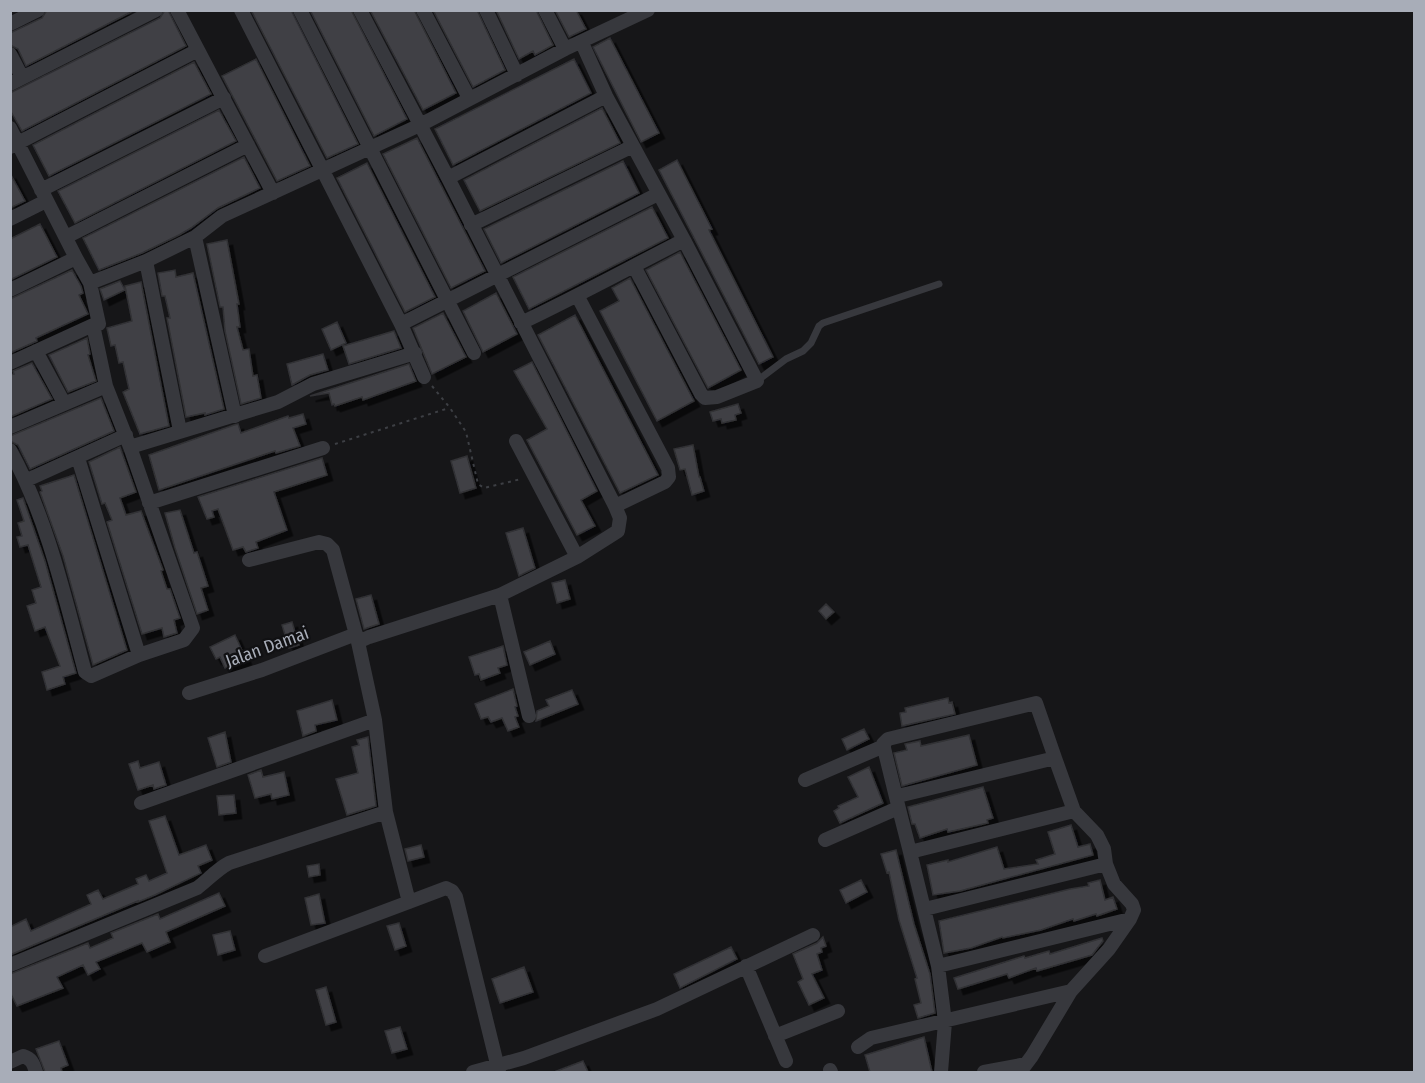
<svg xmlns="http://www.w3.org/2000/svg" width="1425" height="1083" font-family="'Fira Sans Condensed',sans-serif">
<style>
.building{fill:#404145;stroke:#303034;stroke-width:1.5;filter:url(#shadow)}
.lines{fill:none;stroke-linecap:round;stroke-linejoin:round}
.path{stroke:#3d3f44;stroke-width:2;stroke-dasharray:3 4.5;stroke-linecap:butt}
.service{stroke:#37383d;stroke-width:7}
.minor{stroke:#37383d;stroke-width:14}
.labels{text-anchor:middle;stroke-width:4.5;stroke-linejoin:round;paint-order:stroke}
.street-label{font-size:18px;fill:#a8adb8;stroke:#111113}
</style>
<defs>
<filter id="shadow"><feDropShadow dx="5.5" dy="5.5" stdDeviation="0" flood-color="#0009"/></filter>
</defs>
<rect width="100%" height="100%" fill="#161618"/>
<path class="building" d="M47,10H135L26,66L18,49L10,45V33L42,18Z
M165,10H168L186,46L22,131L10,110V93L160,18Z
M251,10H291L358,144L327,158Z
M310,10H351L407,119L374,136Z
M370,10H414L456,93L423,110Z
M433,10H477L505,70L473,87Z
M496,10H536L553,45L535,55L533,51L519,59Z
M555,10H576L586,29L569,37Z
M610,38L659,133L641,142L593,47Z
M256,59L310,166L277,181L222,76Z
M574,59L591,93L453,165L435,129Z
M194,62L211,94L49,176L33,145Z
M602,108L620,143L480,211L464,180Z
M219,110L236,141L75,223L58,191Z
M417,138L485,271L451,288L383,154Z
M244,157L260,188L218,208L191,228L179,235L142,253L99,270L83,238Z
M677,160L712,229L709,230L773,357L759,364L659,170Z
M623,161L639,193L501,263L484,229Z
M367,163L435,297L405,312L337,178Z
M10,173L25,201L10,208Z
M652,207L668,238L529,309L513,277Z
M40,224L57,257L10,280V239Z
M227,240L239,304H237L240,327H237L243,350L249,349L253,376L257,375L261,398L241,404L225,331L223,307H220L207,244Z
M680,252L741,370L708,388L646,270Z
M72,270L81,286L83,293L79,295L88,314L36,338L37,341L10,353V299Z
M175,270L176,277L193,273L224,409L205,415V413L186,417L167,318H170L165,296H162L158,273Z
M630,278L694,401L657,421L600,311L619,301L612,288Z
M120,281L125,290L104,300L100,289Z
M141,282L169,426L140,434L123,392L129,389L123,362L119,363L115,345L111,346L107,328L132,321L125,286Z
M496,293L517,334L483,352L463,311Z
M443,313L466,357L432,374L413,328Z
M575,315L658,475L620,493L538,335Z
M337,322L346,343L331,350L322,329Z
M394,331L401,348L349,364L343,346Z
M87,338L90,354L88,355L96,381L68,392L49,355Z
M323,354L328,370L310,375L292,385L287,364Z
M532,362L597,491L581,500L595,526L577,535L527,440L547,429L514,371Z
M32,363L52,399L10,417V375L14,374L13,371Z
M409,364L416,381L363,400L362,397L335,406L334,404L332,405L329,393L310,396Z
M101,398L114,431L30,469L18,445L10,441V436Z
M738,404L741,413L735,415L736,420L722,423L721,419L713,421L710,412Z
M303,414L306,424L293,428L300,446L276,453L275,451L159,490L149,455L234,425L238,424L241,433L288,416L289,418Z
M693,445L699,477H700L704,491L692,495L685,469L680,470L674,449Z
M120,447L136,492L120,498L126,515L141,511L163,570L161,571L167,589H170L180,618L174,620L177,633L164,637L162,628L142,634L107,522L112,520L105,503L102,504L89,462Z
M467,456L476,488L460,493L451,461Z
M322,458L327,475L274,492L287,530L256,542L258,548L246,552L243,547L233,550L218,509L212,511L214,517L207,519L198,497Z
M74,475L127,650L93,665L63,556L40,492L42,491L40,486Z
M23,498L45,561L76,673L63,677L65,684L47,690L42,672L60,666L45,627L35,631L27,606L36,603L32,590L41,587L28,545L20,547L17,537L22,536L18,523L24,521L17,500Z
M180,510L194,553L197,552L208,586L201,588L208,610L197,614L175,548L165,513Z
M523,528L535,568L519,576L506,533Z
M565,580L570,599L557,603L552,583Z
M371,595L379,624L364,629L356,599Z
M826,604L834,612L826,619L819,611Z
M292,622L299,645L289,648L282,625Z
M235,635L246,659L225,668L220,657L216,659L210,647Z
M550,641L555,654L530,665L524,652Z
M503,646L507,665L498,668L500,673L481,680L479,674L475,675L469,657Z
M513,689L517,706L515,707L518,716L515,717L519,727L508,731L502,718L491,722L488,717L481,719L475,704Z
M572,690L578,704L536,721L537,711L549,706L546,700Z
M948,698L949,703L952,702L955,714L902,726L900,713L906,712L905,708Z
M332,700L337,720L315,725L316,731L303,736L297,711Z
M864,729L869,739L847,750L842,739Z
M225,732L231,762L217,767L208,738Z
M969,735L977,765L902,786L894,753L907,750L905,744L920,741L921,746Z
M368,737L376,806L347,815L336,779L358,773L352,747L359,745L357,740Z
M138,761L140,768L159,762L166,785L154,789L153,785L138,790L129,764Z
M869,767L883,803L840,823L834,811L839,808L838,806L858,797L848,777Z
M261,770L263,777L284,772L289,795L272,799L271,794L255,798L248,775Z
M983,787L993,818L987,820L988,823L948,832L947,829L920,838L915,824H912L908,807Z
M234,795L236,813L219,815L217,796Z
M165,816L179,855L206,845L212,860L198,866L201,873L155,895L138,902V901L10,955V927L26,919L31,931L91,904L87,895L98,890L103,899L138,884L136,879L146,875L149,881L167,873L149,821Z
M1071,825L1078,847L1090,844L1093,855L960,891L933,895L927,865L948,860V862L997,847L1004,869L1038,864L1036,860L1055,854L1048,832Z
M421,845L424,857L408,861L405,849Z
M896,850L914,924L930,974L935,1013L918,1018L914,1005L921,1003L915,979L917,978L899,920L889,872L887,873L881,854Z
M319,864L320,875L309,877L307,866Z
M861,880L867,892L846,903L840,890Z
M1100,880L1105,900L1113,897L1117,909L1097,916L1096,914L1074,921L1073,919L1041,930L1003,938L1002,937L971,948L944,953L939,921L1070,889L1089,886L1088,883Z
M219,893L225,906L166,932L170,942L147,952L142,943L96,962L100,969L88,975L83,965L57,977L63,988L17,1006L10,992V974L88,943L90,948L113,938L111,933L158,914L160,919Z
M319,894L325,923L311,925L305,898Z
M399,923L406,946L395,950L387,926Z
M230,931L235,950L218,955L213,935Z
M823,937L826,946L821,948L822,952L817,954L822,970L812,974L824,998L809,1005L798,982L803,979L793,954L817,943Z
M1102,938L1103,941L1092,955L1037,971L1036,968L1009,978L1007,974L958,989L954,978L1024,956L1025,958L1049,951L1050,954Z
M731,947L737,959L680,988L674,974Z
M524,967L533,992L500,1003L492,979Z
M326,987L336,1022L326,1025L316,990Z
M400,1027L407,1049L392,1053L385,1031Z
M924,1037L932,1072H870L865,1055Z
M59,1041L68,1065L61,1068L62,1072H45L36,1049Z
M583,1061L588,1072H554Z"/>
<g class="lines">
<path class="path" d="M432,386L450,408L466,432L478,484L484,488L521,479
M335,444L449,408"/>
<path class="service" d="M757,381L786,359L803,351L811,343L819,326L823,323L939,284"/>
<path class="minor" d="M177,10L273,193
M241,10L401,324L424,377
M300,10L474,353
M423,10L469,98
M486,10L517,75
M545,10L565,49
M10,24L38,10
M582,43L606,96L684,240
M10,54L22,77
M10,84L156,10
M10,128L76,258
M10,147L198,50
M448,178L606,96
M41,190L224,98
M10,219L46,201
M471,225L633,146
M66,237L248,145
M195,237L235,416
M146,261L180,431
M90,283L99,324
M10,290L76,258L90,283L146,261L195,237L222,216L420,125L565,49L648,10
M578,297L668,468L669,477L665,482L615,506
M521,323C576,297 629,268 684,240L757,381L717,397L705,398L701,394L634,266
M401,324L658,194
M36,351L64,403
M10,363L93,325L106,386L130,447
M10,427L106,386
M516,441L577,557
M10,450C47,517 65,598 85,672L91,676L139,655L184,640L193,628L130,447L278,402L313,384L415,353
M78,458L139,655
M27,480L126,435
M149,503L323,448
M249,560L319,542L327,544L333,550L358,642
M500,595L529,716
M189,693L262,670L356,634
M805,780L884,746
M896,797L883,744L888,739L1036,703L1055,758
M141,803L375,720
M386,812L409,902L446,888L452,891L456,897L499,1072
M825,840L898,808
M910,852L896,797L902,795L1055,758L1074,811
M925,909L1106,864
M265,956L409,902
M10,965L197,888C208,880 216,870 229,863L386,812L375,720L358,642L369,637L500,595L577,557L618,531L620,518L615,506L448,178L360,10
M746,966L786,1061
M938,966L1130,919
M775,1036L838,1011
M858,1047L871,1038L1071,991
M10,1062L23,1056C32,1059 33,1063 36,1072
M830,1070L831,1072
M473,1072L524,1058L657,1009L813,935
M941,1072L945,1022L938,966L910,852L1074,811L1097,835L1104,849L1106,864L1114,884L1132,904L1134,910L1130,919L1109,949L1071,991L1032,1056L1020,1072
M984,1072L1026,1064"/>
</g>
<g class="labels">
<g class="street-label">
<text transform="translate(267 647) rotate(-20)" y="6">Jalan Damai</text>
</g>
</g>
<rect width="1425" height="1083" fill="none" stroke="#a8adb8" stroke-width="24"/>
</svg>
